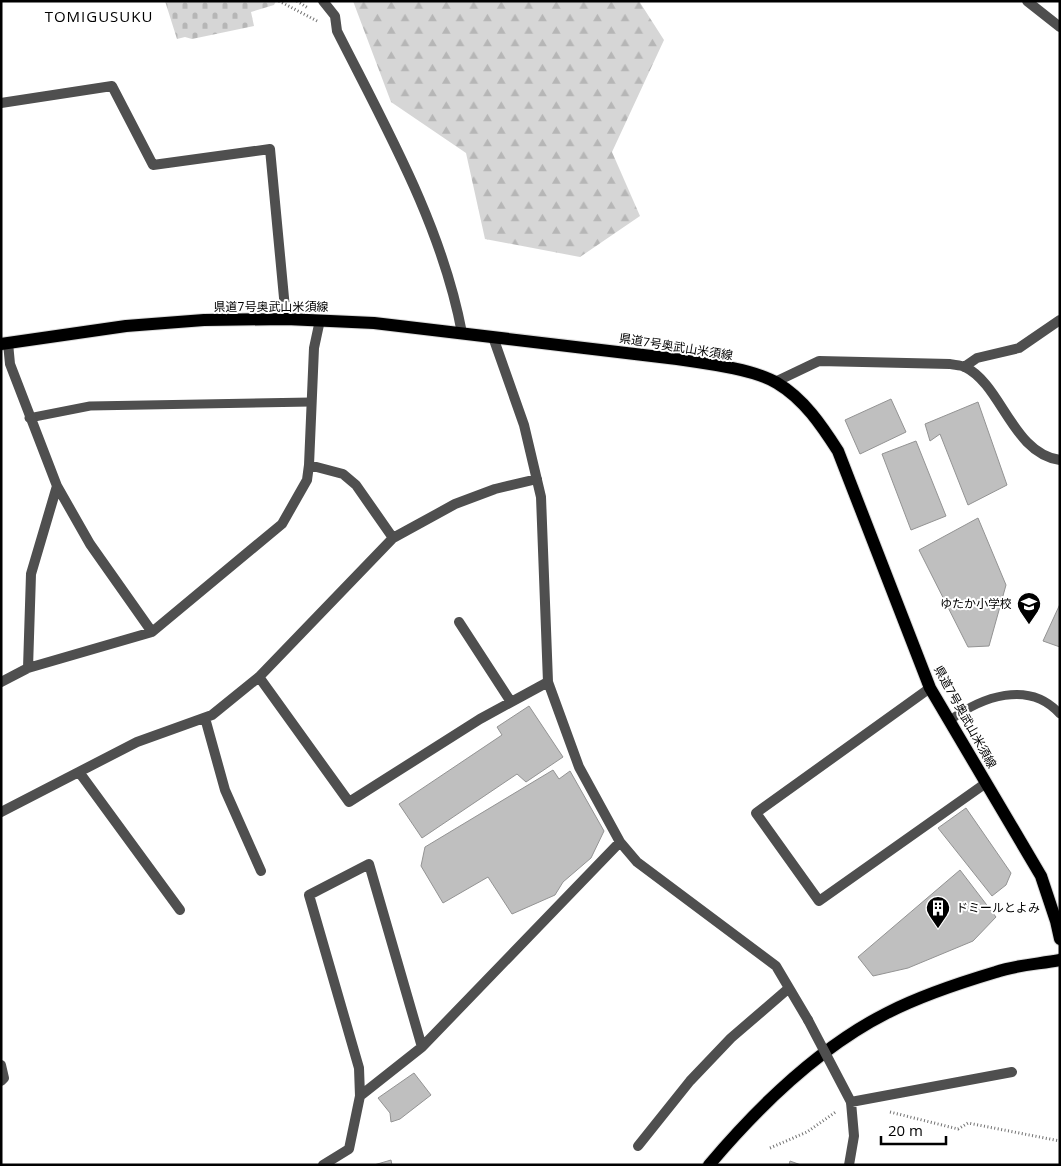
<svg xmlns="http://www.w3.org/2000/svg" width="1061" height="1166" font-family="'Open Sans','Noto Sans JP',sans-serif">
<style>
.forest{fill:url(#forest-firs)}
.cemetery{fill:url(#cemetery-stones)}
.building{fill:#bfbfbf;stroke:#939393}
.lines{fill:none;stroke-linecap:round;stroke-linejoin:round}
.primary-casing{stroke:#dbdbdb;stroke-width:14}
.path{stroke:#717171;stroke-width:3;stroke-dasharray:1 2.5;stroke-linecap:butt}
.service{stroke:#4f4f4f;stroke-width:9}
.minor{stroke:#4f4f4f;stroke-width:10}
.primary{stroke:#000;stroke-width:12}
.minor-bridge{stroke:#4f4f4f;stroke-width:10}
.labels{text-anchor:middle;stroke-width:4;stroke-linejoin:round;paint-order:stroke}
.street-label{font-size:12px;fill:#000;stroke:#fff}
.poi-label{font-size:12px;fill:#000;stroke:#fff;text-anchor:end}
.quarter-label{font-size:15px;letter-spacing:1px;fill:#000;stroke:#fff}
</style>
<defs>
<pattern id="forest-firs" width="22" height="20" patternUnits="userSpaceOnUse" patternTransform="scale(1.25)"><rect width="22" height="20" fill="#d6d6d6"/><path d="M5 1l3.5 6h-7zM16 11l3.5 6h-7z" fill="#b6b6b6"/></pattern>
<pattern id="cemetery-stones" width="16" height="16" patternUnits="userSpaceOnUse" patternTransform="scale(1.25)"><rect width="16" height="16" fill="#d6d6d6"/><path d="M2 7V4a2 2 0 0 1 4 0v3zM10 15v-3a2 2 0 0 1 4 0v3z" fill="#b6b6b6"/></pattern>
</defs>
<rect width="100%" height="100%" fill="#fff"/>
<path class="forest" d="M353,1H639L664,40L612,152L640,216L580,257L485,239L466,153L391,102Z"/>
<path class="cemetery" d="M165,1H276L274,5L251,12L254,26L192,39L185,37L177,39Z"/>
<path class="building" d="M891,399L906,432L860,454L845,420Z
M978,402L1007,485L968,505L940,434L930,441L925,424Z
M916,441L946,516L911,530L882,454Z
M978,518L1006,585L989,646L968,647L919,550Z
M1060,604V647L1043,641Z
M529,706L563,757L526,782L517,774L422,838L399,804L502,735L497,727Z
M553,770L559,779L570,771L604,831L591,858L563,882L555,895L512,914L488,877L443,903L421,866L425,847Z
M966,808L1011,873L1006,885L992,896L938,828Z
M960,870L996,917L973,941L908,968L873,976L858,957Z
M414,1073L431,1095L400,1119L391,1122L390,1113L378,1098Z
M391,1160L392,1165H374Z
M790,1161L801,1165H789Z"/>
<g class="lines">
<g class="primary-casing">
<path id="primary" d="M1,344L126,326L204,320L286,319L374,323L677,359C704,363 754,369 777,383C804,399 822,426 838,451L930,688L1041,876L1056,921L1060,939
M709,1165C758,1107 818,1048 887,1013C922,995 959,983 996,972C1016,965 1039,964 1060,960"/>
</g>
<path class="path" d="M279,1L319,22
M297,1L308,8
M890,1112L958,1129L968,1123L1060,1141
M770,1148L807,1132L837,1111"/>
<path class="service" d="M29,418L90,406L311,402
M949,721C981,697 1029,679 1060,714"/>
<path class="minor" d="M323,1L335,16L337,31C386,128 442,226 462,333
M1027,1L1060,27
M1,103L112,86L153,165L270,149L286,319
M493,337L524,425L541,497L548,682L579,767L620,842L637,862L776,966L808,1020
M8,343L10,364L57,486L90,544L152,632
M964,367L977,358L1019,348L1060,320
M775,382L819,361L950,364C954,365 961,365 965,367C1002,385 1012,453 1060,460
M393,538L455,504L495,489L537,479
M459,622L511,702
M28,668L31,574L57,486
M259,677L349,802L480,719L548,682
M1,682L28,668L152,632L282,524L307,480L309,465L314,348L320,320
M930,688L756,813L819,901L986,783
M205,718L225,790L261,871
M79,772L180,910
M1,812L137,742L212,715L259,677L393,538L356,485L343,474L309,465
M1,1065L4,1078L1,1081
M360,1096L359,1068L309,895L369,864L422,1047
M638,1146L690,1081L731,1038L789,988
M323,1165L349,1149L360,1096L422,1047L620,842
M849,1165L854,1136L851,1102L1012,1072"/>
<use href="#primary" class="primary"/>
<path class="minor-bridge" d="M808,1020L851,1102"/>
</g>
<defs>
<g id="school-pin" transform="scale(1.25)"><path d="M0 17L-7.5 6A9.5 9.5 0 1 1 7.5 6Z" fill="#000" stroke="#fff"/><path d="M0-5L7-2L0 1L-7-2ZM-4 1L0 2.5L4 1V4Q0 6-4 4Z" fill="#fff"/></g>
<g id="building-pin" transform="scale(1.25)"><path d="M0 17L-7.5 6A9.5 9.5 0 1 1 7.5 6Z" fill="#000" stroke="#fff"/><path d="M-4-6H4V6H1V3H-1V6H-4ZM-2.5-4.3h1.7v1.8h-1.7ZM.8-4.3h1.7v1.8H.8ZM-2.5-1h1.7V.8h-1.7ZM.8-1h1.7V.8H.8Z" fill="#fff"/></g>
</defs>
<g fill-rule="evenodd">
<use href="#school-pin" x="1029" y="604"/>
<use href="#building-pin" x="938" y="908"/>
</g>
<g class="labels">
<g class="street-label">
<text x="271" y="311">県道7号奥武山米須線</text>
<text transform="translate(676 347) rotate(9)" y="4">県道7号奥武山米須線</text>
<text transform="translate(965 717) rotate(61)" y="4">県道7号奥武山米須線</text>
</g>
<g class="poi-label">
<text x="1012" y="608">ゆたか小学校</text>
<text x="956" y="912" text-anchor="start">ドミールとよみ</text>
</g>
<g class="quarter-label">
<text x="99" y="22">TOMIGUSUKU</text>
</g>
</g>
<rect width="1061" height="1166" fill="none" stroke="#000000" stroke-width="5"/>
<path d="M881 1136v8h65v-8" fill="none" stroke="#000000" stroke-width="2.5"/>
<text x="888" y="1136" font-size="15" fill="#000000" stroke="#ffffff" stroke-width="4" paint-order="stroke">20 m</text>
</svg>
